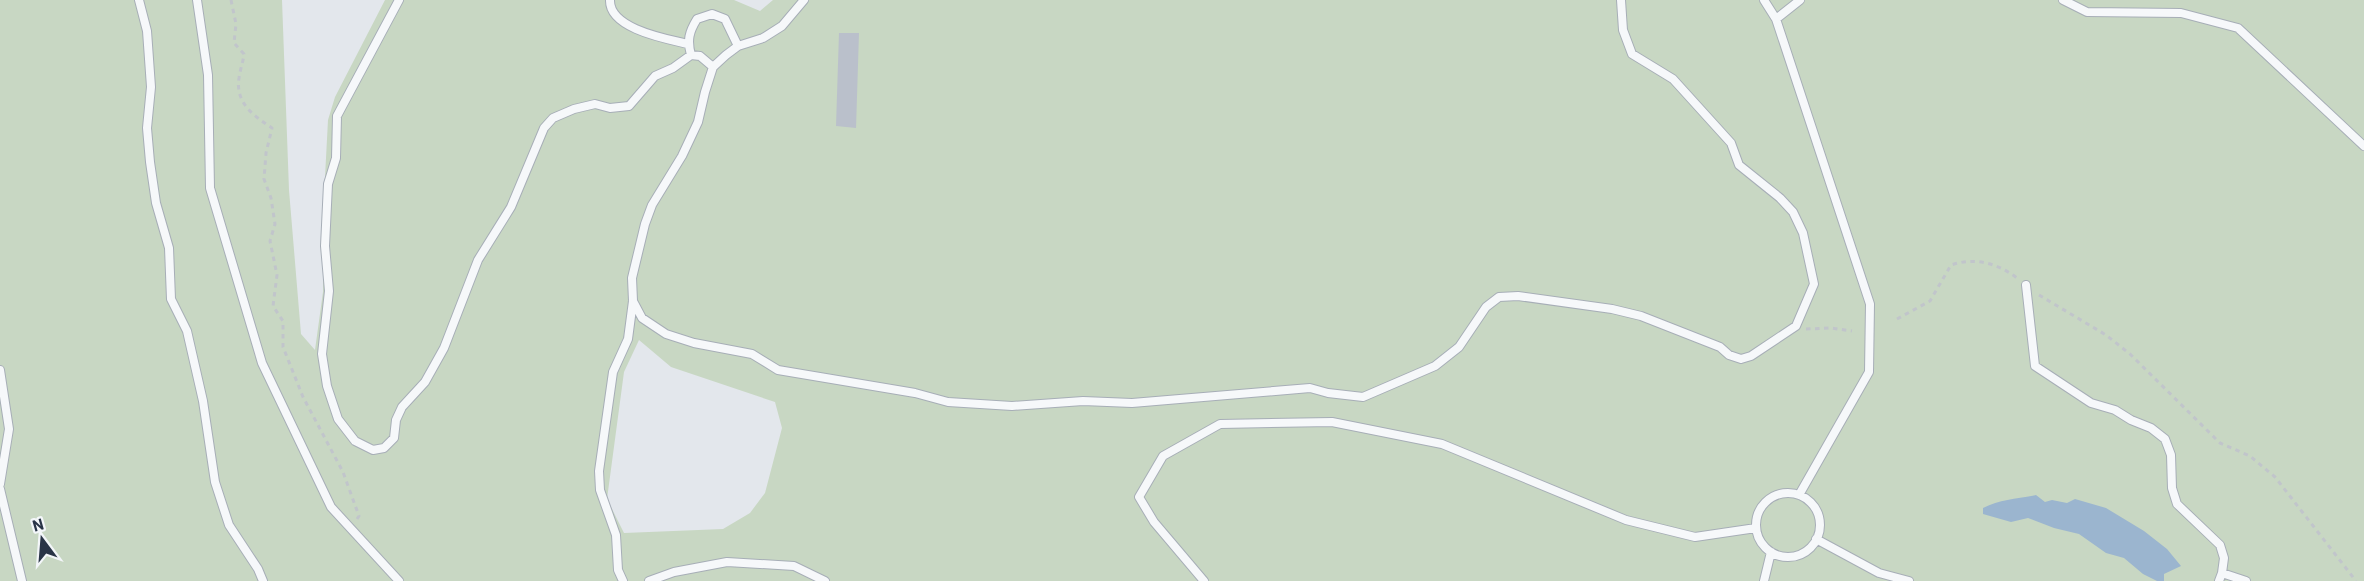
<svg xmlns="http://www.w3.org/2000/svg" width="2364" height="581" font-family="Barlow,sans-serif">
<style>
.green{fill:#c8d7c3;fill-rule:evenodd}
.water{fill:#9bb5cf}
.building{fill:#bac0cb}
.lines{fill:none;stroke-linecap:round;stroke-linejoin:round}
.lane-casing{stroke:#a7aeb7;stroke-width:10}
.path{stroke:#c1c5cb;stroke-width:3;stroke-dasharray:4.5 4.5;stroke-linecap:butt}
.lane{stroke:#f6f8fa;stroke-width:8}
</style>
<rect width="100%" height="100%" fill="#e3e7ec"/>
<path class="green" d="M0,0H282L289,190L301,334L315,350L323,292L324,196L328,120L335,97L385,0H734L760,11L773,0H2364V581H0ZM639,340L671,367L775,402L782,428L765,493L750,513L723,529L624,533L607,499L624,372Z"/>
<path class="water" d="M2036,495L2045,502L2052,500L2067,503L2075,499L2106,508L2144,531L2167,549L2181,566L2164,574V581H2157L2143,574L2124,558L2106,553L2079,534L2054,528L2028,518L2011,522L1983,514V508C2000,499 2016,499 2036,495Z"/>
<path class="building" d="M839,33H859L856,128L836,126Z"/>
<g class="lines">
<g class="lane-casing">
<path id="lane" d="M139,0L147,31L151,87L147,128L150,162L156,203L169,248L171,299L187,331L203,401L215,482L229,525L258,569L263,581
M197,0L208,75L210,188L262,363L331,507L399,581
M399,0L337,116L336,158L328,184L325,246L329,291L322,354L327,386L338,419L355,441L373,450L384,448L394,438L396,420L402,407L425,382L444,348L478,260L511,207L544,128L553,118L574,109L595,104L610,108L629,106L655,76L673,68L691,55L700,56L713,67
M610,0C609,29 667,39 688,44
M1764,0L1776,19
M2063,0L2087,12L2181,13L2238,28L2364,146
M691,55C687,40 689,32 697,19L712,14L725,19L738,46
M2026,285L2035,366L2091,403L2115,410L2131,420L2151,428L2165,439L2171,455L2172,488L2177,504L2220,545L2224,558L2222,573
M633,301L642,318L666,334L694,343L752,354L778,370L915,393L948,402L1012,406L1083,401L1132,403L1310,388L1328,393L1363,397L1435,366L1459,347L1486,307L1499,297L1518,296L1612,309L1641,316L1720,347L1729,355L1741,359L1751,356L1796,326L1814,284L1803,233L1793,212L1780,198L1739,165L1731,143L1673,79L1632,54L1623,30L1621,0
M0,370L9,429L0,484
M0,489L22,581
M1756 525a32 32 0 1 1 64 0a32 32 0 1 1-64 0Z
M1799,495L1869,372L1870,304L1776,19L1800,0
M1816,539L1879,573L1909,581
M623,581L618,570L616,535L600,490L599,471L613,372L628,339L633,301L632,278L645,224L652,205L682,156L698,122L705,92L713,67L726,55L738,46L763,38L782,26L804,0
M649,581L674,572L727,562L794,566L825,581
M1204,581L1154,522L1139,497L1163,456L1220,424L1332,422L1442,444L1626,520L1695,537L1756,528
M1764,581L1771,552
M2219,581L2222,573L2246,581"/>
</g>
<path class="path" d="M231,0L236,24L234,43L244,54C243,63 240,70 239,78C235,103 254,116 272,128L266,153L264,179L271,198L275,224L270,241L277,275L273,306L283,321V347L303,397L343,472L359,516L357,519
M2039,295L2106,335L2130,354L2220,443L2250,456L2275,477L2356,581
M1897,319L1930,301L1951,265C1975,257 1997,263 2017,278
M1806,329L1831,328L1852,331"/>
<use href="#lane" class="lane"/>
</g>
<g transform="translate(42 539) rotate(344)" stroke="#f3f6f9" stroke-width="4.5" paint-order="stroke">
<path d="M0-4.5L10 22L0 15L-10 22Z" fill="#293447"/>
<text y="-9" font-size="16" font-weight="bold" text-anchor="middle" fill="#293447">N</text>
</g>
</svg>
